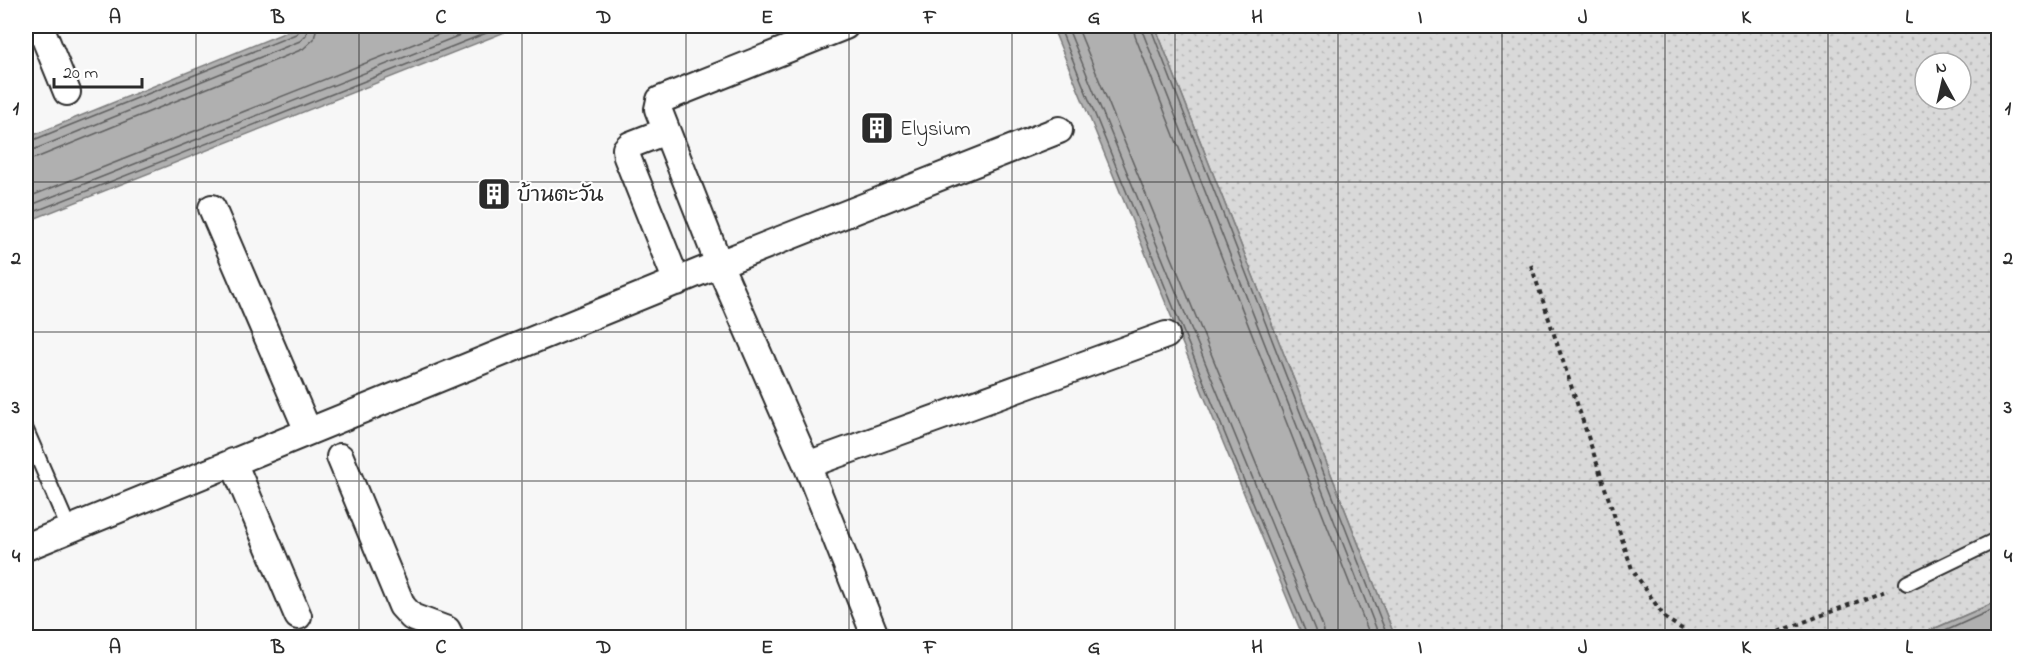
<svg xmlns="http://www.w3.org/2000/svg" width="2024" height="663" font-family="'Indie Flower','Playpen Sans Thai',sans-serif">
<style>
.grass{fill:url(#grass-dots);stroke:#828282;stroke-width:1.5;fill-rule:evenodd}
.water{fill:#b0b0b0;stroke:#7b7b7b;stroke-width:1.5}
.lines{fill:none;stroke-linecap:round;stroke-linejoin:round}
.shore{stroke:#606060;stroke-width:1.5}
.service-casing{stroke:#2b2b2b;stroke-width:18}
.minor-casing{stroke:#2b2b2b;stroke-width:30}
.path{stroke:#2b2b2b;stroke-width:4;stroke-dasharray:4.5 4.5;stroke-linecap:butt}
.service{stroke:#fff;stroke-width:14}
.minor{stroke:#fff;stroke-width:26}
.grid{fill:none;stroke:#2b2b2b;stroke-width:1.5;stroke-opacity:0.55}
.labels{text-anchor:middle;stroke-width:4.5;stroke-linejoin:round;paint-order:stroke}
.poi-label{font-size:21px;fill:#2b2b2b;stroke:#fff;text-anchor:start}
.neatline{fill:none;stroke:#2b2b2b;stroke-width:2}
.grid-label{font-size:20px;text-anchor:middle;font-weight:bold;fill:#2b2b2b}
</style>
<defs>
<pattern id="grass-dots" width="8" height="8" patternUnits="userSpaceOnUse" patternTransform="scale(1.5)"><rect width="8" height="8" fill="#d9d9d9"/><path d="M2 2h.1M6 6h.1" fill="none" stroke="#bababa" stroke-width="1.8" stroke-linecap="round"/></pattern>
</defs>
<rect width="100%" height="100%" fill="#f7f7f7"/>
<filter id="ink" filterUnits="userSpaceOnUse"><feTurbulence type="fractalNoise" baseFrequency=".0167" numOctaves="2"/><feDisplacementMap in="SourceGraphic" scale="12" xChannelSelector="R" yChannelSelector="G"/><feConvolveMatrix kernelMatrix="1 2 1 2 8 2 1 2 1" color-interpolation-filters="sRGB"/></filter>
<g filter="url(#ink)">
<path class="grass" d="M1155,26H1998V601L1915,637H1395ZM1925,63H1961V99H1925Z"/>
<path class="water" d="M301,26H520L26,222V138Z
M1052,26H1155L1395,637H1303Z
M1998,601V637H1915Z"/>
<g class="lines">
<path class="shore" d="M1059,26L1308,638
M1067,26L1315,630L1316,638
M1077,26L1323,627L1325,638
M1133,26L1135,36L1371,638
M1142,26L1143,33L1380,638
M1150,26L1388,638
M26,143L296,34L300,30L301,26
M26,151L33,150L300,41L306,35L308,26
M26,160L36,158L303,49L314,39L317,26
M26,198L459,26
M26,207L483,26
M26,215L504,26
M1930,638L1998,607"/>
<g class="service-casing">
<path id="service" d="M26,430L69,529
M1907,583L1998,539"/>
</g>
<g class="minor-casing">
<path id="minor" d="M40,26L67,92
M845,26L660,100L658,109L719,264L807,465L876,638
M666,131L630,145L626,149L627,157L677,282
M212,208L308,431
M340,457L402,606L412,617L447,630L451,638
M233,462L298,616
M807,465L1166,335
M26,547L719,264L1059,130"/>
</g>
<path class="path" d="M1531,265L1632,569L1665,618L1696,638
M1762,638L1888,590"/>
<use href="#service" class="service"/>
<use href="#minor" class="minor"/>
</g>
</g>
<path class="grid" d="M196,26V638M359,26V638M522,26V638M686,26V638M849,26V638M1012,26V638M1175,26V638M1338,26V638M1502,26V638M1665,26V638M1828,26V638M26,182H1998M26,332H1998M26,481H1998"/>
<defs>
<g id="building-square" transform="scale(1.725)"><rect x="-9" y="-9" width="18" height="18" rx="4" fill="#2b2b2b" stroke="#fff"/><path d="M-4-6H4V6H1V3H-1V6H-4ZM-2.5-4.3h1.7v1.8h-1.7ZM.8-4.3h1.7v1.8H.8ZM-2.5-1h1.7V.8h-1.7ZM.8-1h1.7V.8H.8Z" fill="#fff"/></g>
</defs>
<g fill-rule="evenodd">
<use href="#building-square" x="877" y="128"/>
<use href="#building-square" x="494" y="194"/>
</g>
<g class="labels">
<g class="poi-label">
<text x="900" y="135">Elysium</text>
<text x="517" y="201">บ้านตะวัน</text>
</g>
</g>
<rect width="2024" height="663" fill="none" stroke="#fff" stroke-width="66"/>
<g transform="translate(1943 81) rotate(352)"><circle r="28" fill="#ffffff" stroke="#aaaaaa" stroke-width="1.5"/>
<path d="M0-4.5L10 22L0 15L-10 22Z" fill="#2b2b2b"/>
<text y="-9" font-size="16" font-weight="bold" text-anchor="middle" fill="#2b2b2b">N</text>
</g>
<path d="M54 78v9h88v-9" fill="none" stroke="#2b2b2b" stroke-width="3"/>
<text x="63" y="78" font-size="18" fill="#2b2b2b" stroke="#ffffff" stroke-width="4.5" paint-order="stroke">20 m</text>
<rect x="33" y="33" width="1958" height="597" class="neatline"/>
<g class="grid-label">
<text x="115" y="23">A</text>
<text x="278" y="23">B</text>
<text x="441" y="23">C</text>
<text x="604" y="23">D</text>
<text x="767" y="23">E</text>
<text x="930" y="23">F</text>
<text x="1094" y="23">G</text>
<text x="1257" y="23">H</text>
<text x="1420" y="23">I</text>
<text x="1583" y="23">J</text>
<text x="1746" y="23">K</text>
<text x="1909" y="23">L</text>
<text x="16" y="114">1</text>
<text x="2008" y="114">1</text>
<text x="16" y="264">2</text>
<text x="2008" y="264">2</text>
<text x="16" y="413">3</text>
<text x="2008" y="413">3</text>
<text x="16" y="562">4</text>
<text x="2008" y="562">4</text>
<text x="115" y="653">A</text>
<text x="278" y="653">B</text>
<text x="441" y="653">C</text>
<text x="604" y="653">D</text>
<text x="767" y="653">E</text>
<text x="930" y="653">F</text>
<text x="1094" y="653">G</text>
<text x="1257" y="653">H</text>
<text x="1420" y="653">I</text>
<text x="1583" y="653">J</text>
<text x="1746" y="653">K</text>
<text x="1909" y="653">L</text>
</g>
</svg>
